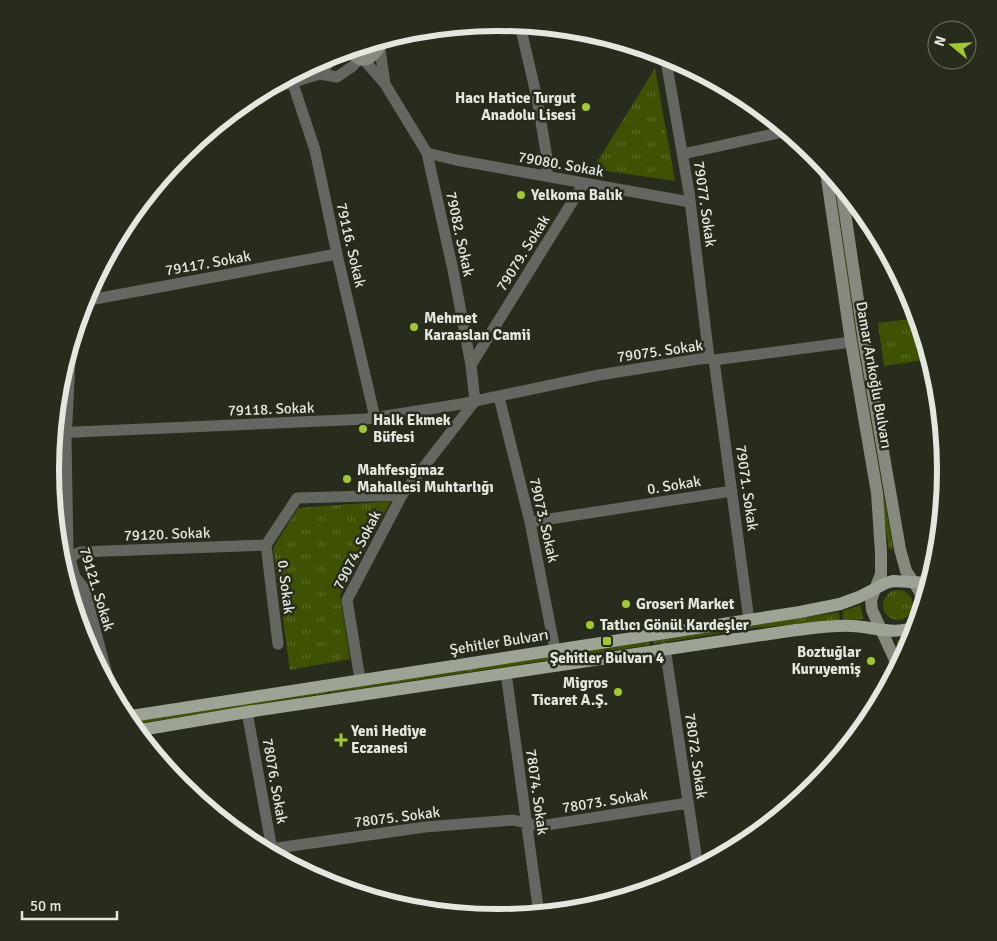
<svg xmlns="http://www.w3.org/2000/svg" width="997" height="941" font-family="Signika,sans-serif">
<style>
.grass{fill:url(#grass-tufts)}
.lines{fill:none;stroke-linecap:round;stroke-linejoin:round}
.minor{stroke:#64675f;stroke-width:11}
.secondary{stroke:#85897e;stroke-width:12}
.primary{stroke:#9ea495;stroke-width:12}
.poi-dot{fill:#a1c929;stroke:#272c1d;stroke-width:2}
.labels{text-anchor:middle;stroke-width:5;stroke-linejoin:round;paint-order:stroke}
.poi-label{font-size:15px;font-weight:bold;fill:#e3e7de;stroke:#272c1d;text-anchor:start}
.street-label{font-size:15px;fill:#e3e7de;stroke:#272c1d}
.rim{fill:none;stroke:#e3e7de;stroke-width:6}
</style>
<defs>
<pattern id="grass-tufts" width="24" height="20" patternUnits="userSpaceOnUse" patternTransform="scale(1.25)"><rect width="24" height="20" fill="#3f5103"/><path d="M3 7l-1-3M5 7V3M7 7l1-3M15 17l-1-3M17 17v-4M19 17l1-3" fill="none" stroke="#5b6a27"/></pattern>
</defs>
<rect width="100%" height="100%" fill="#272c1d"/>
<path class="grass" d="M655,68L675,181L593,169Z
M830,171L833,175L857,338L893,549H889Z
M918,318L931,359L884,366L878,323Z
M391,501L340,595L350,659L290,670L273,548L298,508Z
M883 605a15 15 0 1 1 30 0a15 15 0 1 1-30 0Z
M860,605L864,619L843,620V611Z
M839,612L840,620L754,628L654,644L653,641Z
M914,637L904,658L896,641Z
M649,642V645L330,693V690Z
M327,691L328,693L130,725L128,722Z"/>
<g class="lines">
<path class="minor" d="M520,25L537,98L548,164L546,176
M380,49L385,84
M665,55L689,192L709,358
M364,60L385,84L427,153L453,270L471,365L475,401
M320,74L337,53
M292,81L315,150L337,254L375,418
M260,92L320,74L337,77L353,66L359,59
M427,153L456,160L690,202
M683,154L787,131
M84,301L337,254
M71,342L66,439L68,551L75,577L84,588L112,693
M714,360L749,620
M471,365L584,183
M499,397L530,522L555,650
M54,433L367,419L461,404L599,375L699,359L709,358L714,360L851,342
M530,522L732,491
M70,557L80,552L266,545
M278,644L266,545L297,498L402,495
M665,648L697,861L700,868
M506,673L539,914
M360,679L347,600L402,495L475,401
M247,712L273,855
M263,850L425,827L513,820L540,826L688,803"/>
<path class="secondary" d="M351,49C361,71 377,55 383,40
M825,165L851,342L877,493L881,552V574L871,600L872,610L896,662L898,670
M841,185L864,341L900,549L906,571L920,592L923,608"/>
<path class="primary" d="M125,717L800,612L840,604L859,597L886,583L893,581L930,583
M135,731L247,712L796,630C814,628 834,625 852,626C876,627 893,636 917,626"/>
</g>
<g class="poi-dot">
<circle cx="586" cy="107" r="5"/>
<circle cx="521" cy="195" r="5"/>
<circle cx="414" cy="327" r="5"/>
<circle cx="363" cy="429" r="5"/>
<circle cx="347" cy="479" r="5"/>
<circle cx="626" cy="604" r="5"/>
<circle cx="590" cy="625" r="5"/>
<rect x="602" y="636" width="10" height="10" rx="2.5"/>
<circle cx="871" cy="661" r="5"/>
<circle cx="618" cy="692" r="5"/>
<path d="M338.5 732.5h5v5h5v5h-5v5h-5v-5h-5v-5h5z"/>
</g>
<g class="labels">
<g class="poi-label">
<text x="576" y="103" text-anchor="end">Hacı Hatice Turgut<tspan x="576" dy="17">Anadolu Lisesi</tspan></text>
<text x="531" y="200">Yelkoma Balık</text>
<text x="424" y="323">Mehmet<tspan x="424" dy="17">Karaaslan Camii</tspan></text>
<text x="373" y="425">Halk Ekmek<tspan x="373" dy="17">Büfesi</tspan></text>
<text x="357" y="475">Mahfesığmaz<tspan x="357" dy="17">Mahallesi Muhtarlığı</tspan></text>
<text x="636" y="609">Groseri Market</text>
<text x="600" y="630">Tatlıcı Gönül Kardeşler</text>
<text x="861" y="657" text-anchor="end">Boztuğlar<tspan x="861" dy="17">Kuruyemiş</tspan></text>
<text x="607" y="663" text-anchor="middle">Şehitler Bulvarı 4</text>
<text x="608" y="688" text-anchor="end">Migros<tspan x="608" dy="17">Ticaret A.Ş.</tspan></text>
<text x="351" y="736">Yeni Hediye<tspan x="351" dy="17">Eczanesi</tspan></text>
</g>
<g class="street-label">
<text transform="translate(561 164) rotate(10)" y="5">79080. Sokak</text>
<text transform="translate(705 204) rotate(82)" y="5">79077. Sokak</text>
<text transform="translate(460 234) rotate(78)" y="5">79082. Sokak</text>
<text transform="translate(351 245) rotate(77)" y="5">79116. Sokak</text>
<text transform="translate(523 253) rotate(-58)" y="5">79079. Sokak</text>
<text transform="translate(208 263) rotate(-10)" y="5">79117. Sokak</text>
<text transform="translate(660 351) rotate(-8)" y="5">79075. Sokak</text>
<text transform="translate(874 375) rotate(80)" y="5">Damar Arıkoğlu Bulvarı</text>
<text transform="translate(271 409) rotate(-2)" y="5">79118. Sokak</text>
<text transform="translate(674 485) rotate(-9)" y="5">0. Sokak</text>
<text transform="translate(747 488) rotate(82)" y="5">79071. Sokak</text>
<text transform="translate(544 520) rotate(77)" y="5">79073. Sokak</text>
<text transform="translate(167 534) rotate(-2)" y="5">79120. Sokak</text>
<text transform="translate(357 550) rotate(-63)" y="5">79074. Sokak</text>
<text transform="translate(286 587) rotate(83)" y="5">0. Sokak</text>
<text transform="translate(97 589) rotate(73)" y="5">79121. Sokak</text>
<text transform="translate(499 642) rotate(-9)" y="5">Şehitler Bulvarı</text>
<text transform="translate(696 756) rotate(82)" y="5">78072. Sokak</text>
<text transform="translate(275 781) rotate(80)" y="5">78076. Sokak</text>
<text transform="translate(537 792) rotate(82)" y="5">78074. Sokak</text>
<text transform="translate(605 801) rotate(-9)" y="5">78073. Sokak</text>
<text transform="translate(397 817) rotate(-7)" y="5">78075. Sokak</text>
</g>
</g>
<path d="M0 0H997V941H0ZM59 470a439 439 0 1 1 878 0a439 439 0 1 1-878 0Z" fill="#272c1d" fill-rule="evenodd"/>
<path class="rim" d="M59 470a439 439 0 1 1 878 0a439 439 0 1 1-878 0Z"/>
<g transform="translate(952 45) rotate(288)"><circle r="24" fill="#272c1d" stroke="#72776a"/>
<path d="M0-4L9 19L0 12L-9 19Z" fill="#a1c929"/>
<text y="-8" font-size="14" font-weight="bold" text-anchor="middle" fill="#e3e7de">N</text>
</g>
<path d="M22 911v8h95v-8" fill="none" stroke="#e3e7de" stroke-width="2.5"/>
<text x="30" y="911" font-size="15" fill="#e3e7de" stroke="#272c1d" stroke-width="4" paint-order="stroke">50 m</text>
</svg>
